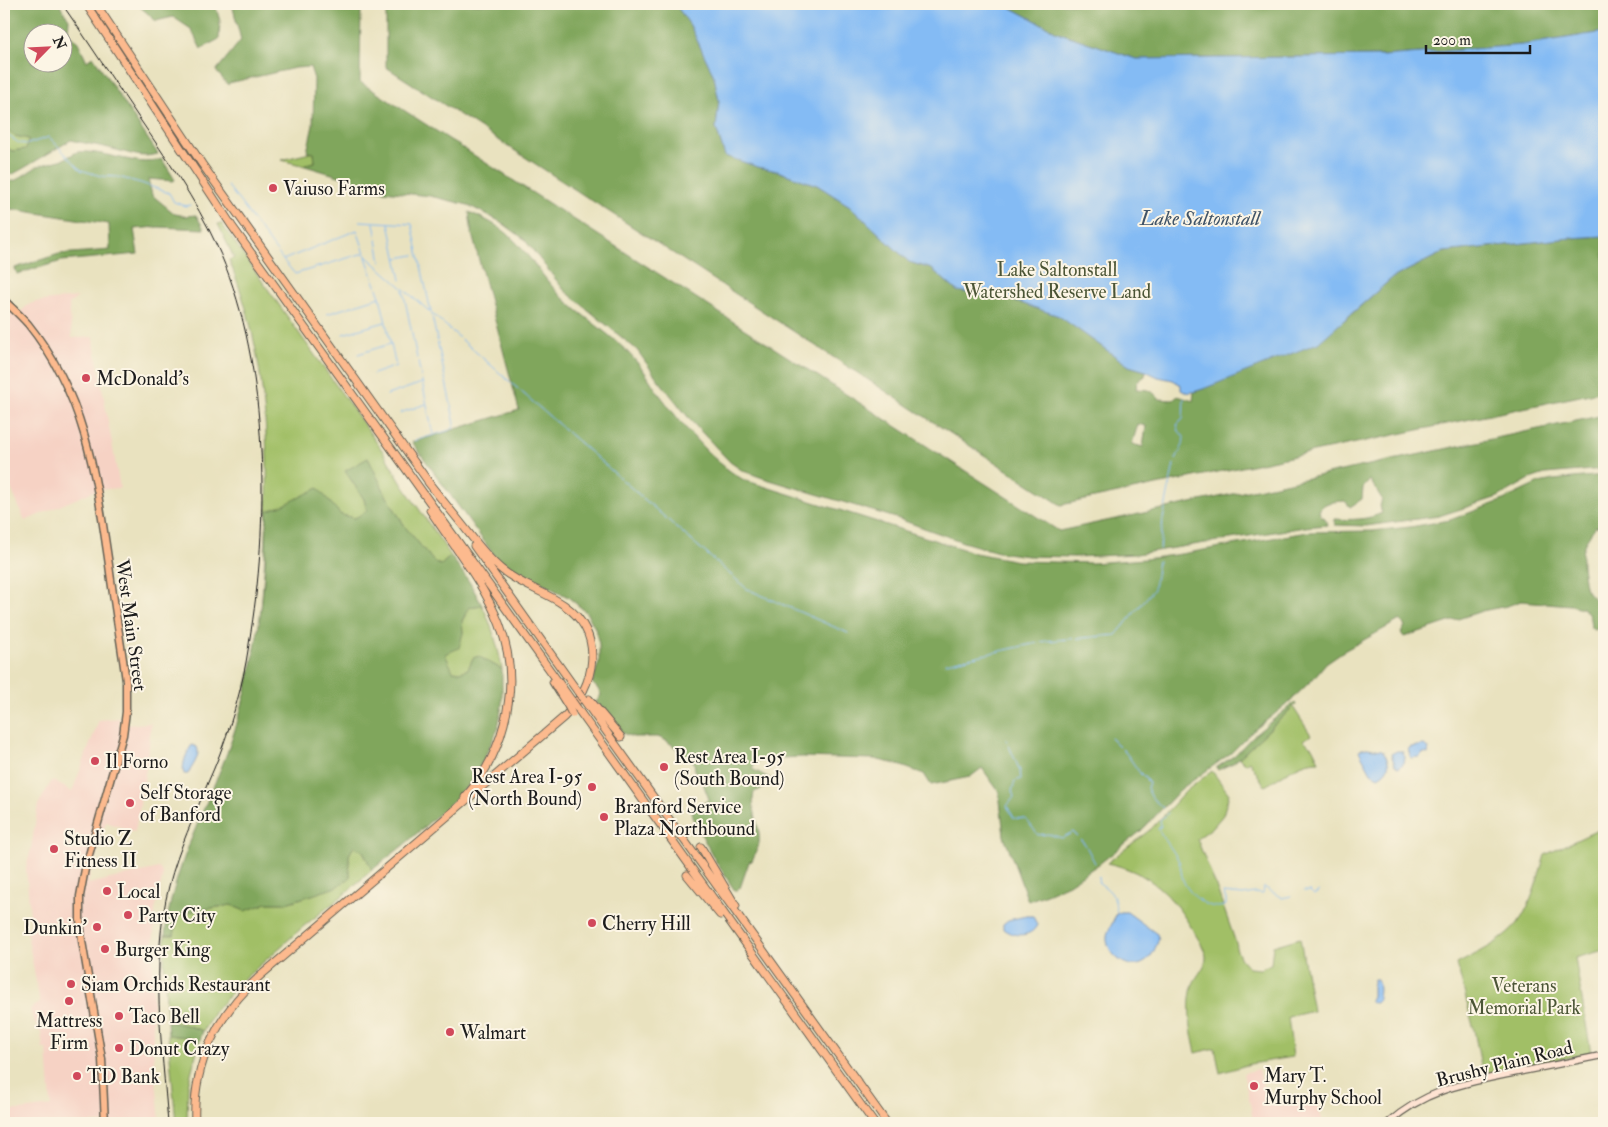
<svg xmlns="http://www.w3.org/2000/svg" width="1608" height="1127" font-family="'IM FELL Double Pica',serif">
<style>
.built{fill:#f6d2c4}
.green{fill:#a1bf66;stroke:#5e6e41}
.forest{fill:#80a65b;stroke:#4e613c;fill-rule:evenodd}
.water{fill:#84bbf4;stroke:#506c88}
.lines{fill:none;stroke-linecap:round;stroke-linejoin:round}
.stream{stroke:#84bbf4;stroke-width:1}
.secondary-casing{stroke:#646155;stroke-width:8}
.primary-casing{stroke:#646155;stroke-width:9}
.motorway-casing{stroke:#646155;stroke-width:9}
.secondary{stroke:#fee3d2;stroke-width:5.5}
.primary{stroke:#fcba8e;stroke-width:6}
.motorway{stroke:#fcba8e;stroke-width:7}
.rail{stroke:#1c1c1c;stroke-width:1}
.motorway-bridge-casing{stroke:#646155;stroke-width:9;stroke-linecap:butt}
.motorway-bridge{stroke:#fcba8e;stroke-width:7}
.poi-dot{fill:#d1495b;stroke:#fcf5e5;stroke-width:2}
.labels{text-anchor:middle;stroke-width:4;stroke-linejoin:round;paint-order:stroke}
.poi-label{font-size:19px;fill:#1c1c1c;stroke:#fcf5e5;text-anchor:start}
.park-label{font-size:19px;fill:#4b5536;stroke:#fcf5e5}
.street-label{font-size:19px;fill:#1c1c1c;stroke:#fcf5e5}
.water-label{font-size:20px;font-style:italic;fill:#405468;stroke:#fcf5e5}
</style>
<rect width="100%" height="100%" fill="#fcf5e5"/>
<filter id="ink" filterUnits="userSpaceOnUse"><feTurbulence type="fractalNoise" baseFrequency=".02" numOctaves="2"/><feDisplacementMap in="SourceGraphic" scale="10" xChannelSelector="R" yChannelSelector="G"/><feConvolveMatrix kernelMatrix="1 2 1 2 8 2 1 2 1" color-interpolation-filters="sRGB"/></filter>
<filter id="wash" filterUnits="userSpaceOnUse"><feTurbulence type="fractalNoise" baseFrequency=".0096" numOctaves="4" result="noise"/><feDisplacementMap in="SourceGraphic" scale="20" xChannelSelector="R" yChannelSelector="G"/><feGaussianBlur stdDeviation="1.12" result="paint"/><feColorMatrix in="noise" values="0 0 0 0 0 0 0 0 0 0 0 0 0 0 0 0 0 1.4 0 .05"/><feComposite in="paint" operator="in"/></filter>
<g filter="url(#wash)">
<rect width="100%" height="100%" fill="#e9e2bf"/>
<path class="built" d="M78,297L69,304L72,338L93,337L120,488L96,490L25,521L4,472V315L13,310L18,314L28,305L35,302Z
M120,718L119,725L151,723L148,757L135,832L106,822L90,873L88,884L159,868L163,874L155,910L153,954V1048L160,1123H4V1110H21L51,1106L47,1049H43L41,1033L33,1019L30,1009L40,1003L26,927L31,926L26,868L31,849L38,805L52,780L72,792L99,720Z
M1259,1069L1266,1102L1316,1098L1323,1123H1253L1251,1108L1243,1073Z"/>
<path class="green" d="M4,129L15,136L29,139L27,149L12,151L4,146Z
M314,152L315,162L306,164L305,166L281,160Z
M221,223L382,450L402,484L451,556L441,565L435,563L406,528L386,495L368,458L346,471L364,499L367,512L355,518L341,515L329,502L308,493L463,633L462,621L470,607L482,605C492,626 498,646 502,669L486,661L479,656L473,658L468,669L460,672L454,671L246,781C251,728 256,675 260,623C270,501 277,375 229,260L234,258L218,224Z
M1293,707L1311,735L1304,740L1310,746L1312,747L1319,761C1298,761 1282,777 1265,786L1249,761L1245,764L1239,758Z
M1212,771L1229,794L1223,815L1213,827L1197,839L1216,886L1237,946L1236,949L1241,959L1249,968L1260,969L1271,964L1273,946L1300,938L1313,1011L1288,1017L1293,1057L1250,1064L1220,1073L1215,1048L1196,1053C1191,1031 1186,1005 1193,984C1197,974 1207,967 1206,956C1205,949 1198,939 1194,932C1172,895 1150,872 1107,863L1151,829L1186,791Z
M1604,827V950L1575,958L1591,1053L1483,1076L1474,1030L1457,964C1477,953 1503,942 1518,923C1532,904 1538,877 1545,855Z
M354,846L363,851L372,870L341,897L304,926L241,982L215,1011L203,1031L186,1025L167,1022L164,961L165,935H174L178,916L187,912L231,905L245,911L267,903H286L312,895L335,887L350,877L349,855Z
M168,1035L187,1037L199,1043L188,1085L187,1123H176Z"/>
<path class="forest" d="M4,4H59L69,19L68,34L78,42L87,61L93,56L158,154C142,158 136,155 120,151C104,146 87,144 71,140L24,168L13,174L4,176V146L12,151L26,149L29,139L15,136L4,129V78L7,74V69L4,67ZM62,32V62H32V32Z
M137,4H215L220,21L219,39L201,49L191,29L173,17L156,21Z
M232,4H361L360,82L1059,531L1604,415V469L1545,474L1530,479L1498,497L1439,516L1366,526L1335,525V519C1352,520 1367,520 1382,513L1380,506L1382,499L1370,480L1363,488L1362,499L1350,507L1345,501C1334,502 1324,501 1319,511L1321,516L1325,518L1327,525L1305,527L1137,554L1075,557L1028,556L998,552L963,542L896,518L763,478L743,471L730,462L692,422L657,378L637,350L564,290L524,239L501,222L468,205L430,196L374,190L342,177L305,166L306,164L315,162L314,153L307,152L313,125L314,79L310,67L295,68L229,83L228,85L216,71L241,40Z
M386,4H675L690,25L714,76L719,101L716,128L725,156L758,167L777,171L817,185L850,206L909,262L932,269L957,291L1012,300L1059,316L1129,366L1146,371L1145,376L1137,382L1136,389C1149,390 1150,388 1159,399L1173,400L1178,396L1193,401L1194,392L1203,389L1346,319L1392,278L1444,252L1570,238L1604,236V391L1061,505L386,67ZM1138,424L1146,426L1143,447L1132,444Z
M1004,4H1604V32L1522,45L1383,56L1136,59L1057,32Z
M77,152C90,151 103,154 116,157C133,160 145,165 162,159L175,180L173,181L148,179L152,195L175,214L186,216L196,215L204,229L158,227L134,229L138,254L62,261L17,274L15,268L59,254L110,250L109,224L4,208V183L16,180L38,166L64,159Z
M469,212C485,219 502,227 514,240C530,256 542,276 558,293C581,317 613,334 635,360C644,369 650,381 657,391C680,422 710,461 744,480L865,518L975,553L1018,561L1092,563L1145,559L1181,554L1307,532L1372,531L1410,527L1450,520L1501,501L1539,483L1553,480L1604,475V528L1596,526C1582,544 1580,552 1583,574C1584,578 1584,585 1586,589C1589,595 1595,599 1599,604C1605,612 1605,628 1594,630L1591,628L1590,619L1587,612L1582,608L1571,605L1521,601L1507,606L1482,611L1404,637L1401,633L1405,626L1400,620L1342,652L1326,663L1312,680L1286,705L1253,731L1231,753L1181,789L1141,831L1099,864L1069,884L1049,893L1028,901L1004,836L999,792L982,768L970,777L931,785L924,774L896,764L874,759L801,757L763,759L754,764L752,769L775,781V784L754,792C750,807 761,827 759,843C758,849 754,856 752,861L749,862L740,888L735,891L715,860L692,817V812L709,799L701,778L695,770L694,762L667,741L658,737H633L622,733L596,702L601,695L598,689L592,683L599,662V644L595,628L586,612L568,597L516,570L496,558L412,442L519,410L472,234Z
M368,458L386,495L406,528L435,563L441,565L451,556L470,583L482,605L469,607L462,621L463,633L459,648L445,654L453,671L460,672L468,669L473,658L479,656L486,661L502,669V704L498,729L478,771L467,787L452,802L405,844L372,870L363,851L354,846L349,855L350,878L336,887L312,895L286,903H267L245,911L231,905L187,912L178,916L174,935H165C172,870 204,813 227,753C255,676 267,592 267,511L282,506L318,488L341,515L355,518L367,511L364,499L345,471Z
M1295,702L1296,704L1239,758L1233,763L1218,770L1216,768L1235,755L1252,737Z
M167,1022L186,1025L203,1031L199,1043L187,1037L168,1035Z"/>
<path class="water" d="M675,4H1004L1057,32L1136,59L1383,56L1522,45L1604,32V236L1570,238L1444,252L1392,278L1318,343L1203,389C1196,391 1188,395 1181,390V385L1173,380L1158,377L1146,371L1129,366L1059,316L1012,300L957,291L932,269L909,262L850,206L817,185L777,171L758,167L725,156L716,128L719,101L714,76L690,25Z
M192,745L197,747C201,756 192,766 188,774H184C181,766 187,751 192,745Z
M1424,745L1429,748L1428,754L1423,753L1419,757L1411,758L1408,749L1411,747Z
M1367,748L1382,750C1391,762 1391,770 1378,777L1371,773L1359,751L1362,749Z
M1397,751H1402L1405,757L1404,763L1399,768L1395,765L1391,754Z
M1121,912H1127L1157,934L1159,939C1156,946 1152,958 1145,962C1129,973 1105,954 1107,936C1108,929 1114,922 1116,914Z
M1026,916H1033L1037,925C1031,938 1013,937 1003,929V924L1008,920Z
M1374,979H1377C1380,984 1379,996 1377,1002H1371L1370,1000L1372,996V986Z"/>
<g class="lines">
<path class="stream" d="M4,133L19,143L28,144L49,137L81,170L101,176L118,177L141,183L169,193L174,202L186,206L190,205
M228,186L283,260L357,230L366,256L747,589L848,633
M360,221L412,224L431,312
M374,223L381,262
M389,223L401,280
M366,257L380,297L396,366L373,374
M397,258L414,255
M283,260L295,274L364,253
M403,290L417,358
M327,314L380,297
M343,334L385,322
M358,354L390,344
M418,362L433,434
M387,395L422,383
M400,413L426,404
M414,441L450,430L453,428L455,424L432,316
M1176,459L1183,445L1184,437L1179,431L1177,425L1183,419L1184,398
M1160,550L1163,519L1174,464
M946,663L1046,641L1116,635L1154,589L1158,561
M1111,738L1126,753L1140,773L1149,782L1147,788L1152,798L1163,808
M1006,739L1020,771L1021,779L1015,781L1012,791L1014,797L1007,806L1014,818L1026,819L1038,835L1048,834L1062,838L1073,832L1085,844L1095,863
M1168,813L1160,820L1161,826L1158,829C1164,839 1173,850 1179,861C1181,867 1181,874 1183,880C1189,895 1210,913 1226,905V899L1223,893L1243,895L1255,893L1263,894L1264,887L1282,898L1291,896
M1099,876L1098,882C1105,887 1113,892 1115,901C1116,906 1115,909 1118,913
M1304,891H1310L1314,895L1319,891"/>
</g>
</g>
<g filter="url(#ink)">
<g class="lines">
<g class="secondary-casing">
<path id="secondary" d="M1388,1123C1426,1089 1466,1083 1514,1073C1544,1067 1574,1061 1604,1055"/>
</g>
<g class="primary-casing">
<path id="primary" d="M4,300C12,308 21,316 28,324C86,396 96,477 109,565C114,604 121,643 126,681V712L123,735L85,869L80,896V920L82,941L102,1059L105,1123"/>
</g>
<g class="motorway-casing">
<path id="motorway" d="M86,4L232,226L572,701
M96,4L202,164L430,484
M430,510C476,580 528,634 504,724C497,751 484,776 465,797
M474,546L578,692
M553,682L568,706
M583,699L887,1123
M589,699L621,737
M577,708L874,1123
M701,847L736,906
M687,875L720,915
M195,1123C192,1066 217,1014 260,976L564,717C596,686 606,634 564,605C544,591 520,585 501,569C489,559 478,545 468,532C455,515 441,499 428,482"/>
</g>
<use href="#secondary" class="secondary"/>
<use href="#primary" class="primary"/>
<use href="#motorway" class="motorway"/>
<path class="rail" d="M62,4C88,41 113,80 139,118C166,158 196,200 216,244C268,355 270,513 251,631C248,651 245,671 240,690C232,721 222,751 209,780C195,815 178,850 169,886C150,962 162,1046 168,1123"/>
<g class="motorway-bridge-casing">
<path id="motorway-bridge" d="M578,692L583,699
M572,701L577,708
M568,706L572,714"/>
</g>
<use href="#motorway-bridge" class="motorway-bridge"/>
</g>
</g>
<g class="poi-dot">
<circle cx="273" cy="188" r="5"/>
<circle cx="86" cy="378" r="5"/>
<circle cx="95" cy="761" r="5"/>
<circle cx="664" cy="767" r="5"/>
<circle cx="592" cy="787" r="5"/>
<circle cx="130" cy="803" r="5"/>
<circle cx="604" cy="817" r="5"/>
<circle cx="54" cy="849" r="5"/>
<circle cx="107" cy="891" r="5"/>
<circle cx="128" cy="915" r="5"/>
<circle cx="592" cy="923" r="5"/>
<circle cx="97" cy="927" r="5"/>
<circle cx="105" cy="949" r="5"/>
<circle cx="71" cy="984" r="5"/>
<circle cx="69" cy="1001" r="5"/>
<circle cx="119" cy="1016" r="5"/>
<circle cx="450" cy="1032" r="5"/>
<circle cx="119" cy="1048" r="5"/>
<circle cx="77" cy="1076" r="5"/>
<circle cx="1254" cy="1086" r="5"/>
</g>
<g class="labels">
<g class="poi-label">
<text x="283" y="195">Vaiuso Farms</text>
<text x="96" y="385">McDonald's</text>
<text x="674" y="763">Rest Area I-95<tspan x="674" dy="22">(South Bound)</tspan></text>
<text x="105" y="768">Il Forno</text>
<text x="582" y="783" text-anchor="end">Rest Area I-95<tspan x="582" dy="22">(North Bound)</tspan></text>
<text x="140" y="799">Self Storage<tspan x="140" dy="22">of Banford</tspan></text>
<text x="614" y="813">Branford Service<tspan x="614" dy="22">Plaza Northbound</tspan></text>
<text x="64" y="845">Studio Z<tspan x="64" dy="22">Fitness II</tspan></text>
<text x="117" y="898">Local</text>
<text x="138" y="922">Party City</text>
<text x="602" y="930">Cherry Hill</text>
<text x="87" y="934" text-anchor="end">Dunkin'</text>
<text x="115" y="956">Burger King</text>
<text x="81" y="991">Siam Orchids Restaurant</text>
<text x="129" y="1023">Taco Bell</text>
<text x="69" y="1027" text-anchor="middle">Mattress<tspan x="69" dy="22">Firm</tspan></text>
<text x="460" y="1039">Walmart</text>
<text x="129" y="1055">Donut Crazy</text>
<text x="1264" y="1082">Mary T.<tspan x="1264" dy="22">Murphy School</tspan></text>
<text x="87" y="1083">TD Bank</text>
</g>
<g class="park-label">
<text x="1057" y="276">Lake Saltonstall<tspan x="1057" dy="22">Watershed Reserve Land</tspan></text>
<text x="1524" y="992">Veterans<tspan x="1524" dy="22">Memorial Park</tspan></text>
</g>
<g class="street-label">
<text transform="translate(132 625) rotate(82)" y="7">West Main Street</text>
<text transform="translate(1504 1063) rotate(-14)" y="7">Brushy Plain Road</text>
</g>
<g class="water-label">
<text x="1200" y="225">Lake Saltonstall</text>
</g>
</g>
<rect width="1608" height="1127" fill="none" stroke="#fcf5e5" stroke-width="20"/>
<g transform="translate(48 48) rotate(66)"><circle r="24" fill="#fcf5e5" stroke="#a29e95"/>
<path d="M0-4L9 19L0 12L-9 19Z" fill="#d1495b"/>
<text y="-8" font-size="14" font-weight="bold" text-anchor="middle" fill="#1c1c1c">N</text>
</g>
<path d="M1426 45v8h104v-8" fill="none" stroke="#1c1c1c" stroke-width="2.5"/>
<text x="1433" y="45" font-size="15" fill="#1c1c1c" stroke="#fcf5e5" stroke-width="4" paint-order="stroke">200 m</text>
</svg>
